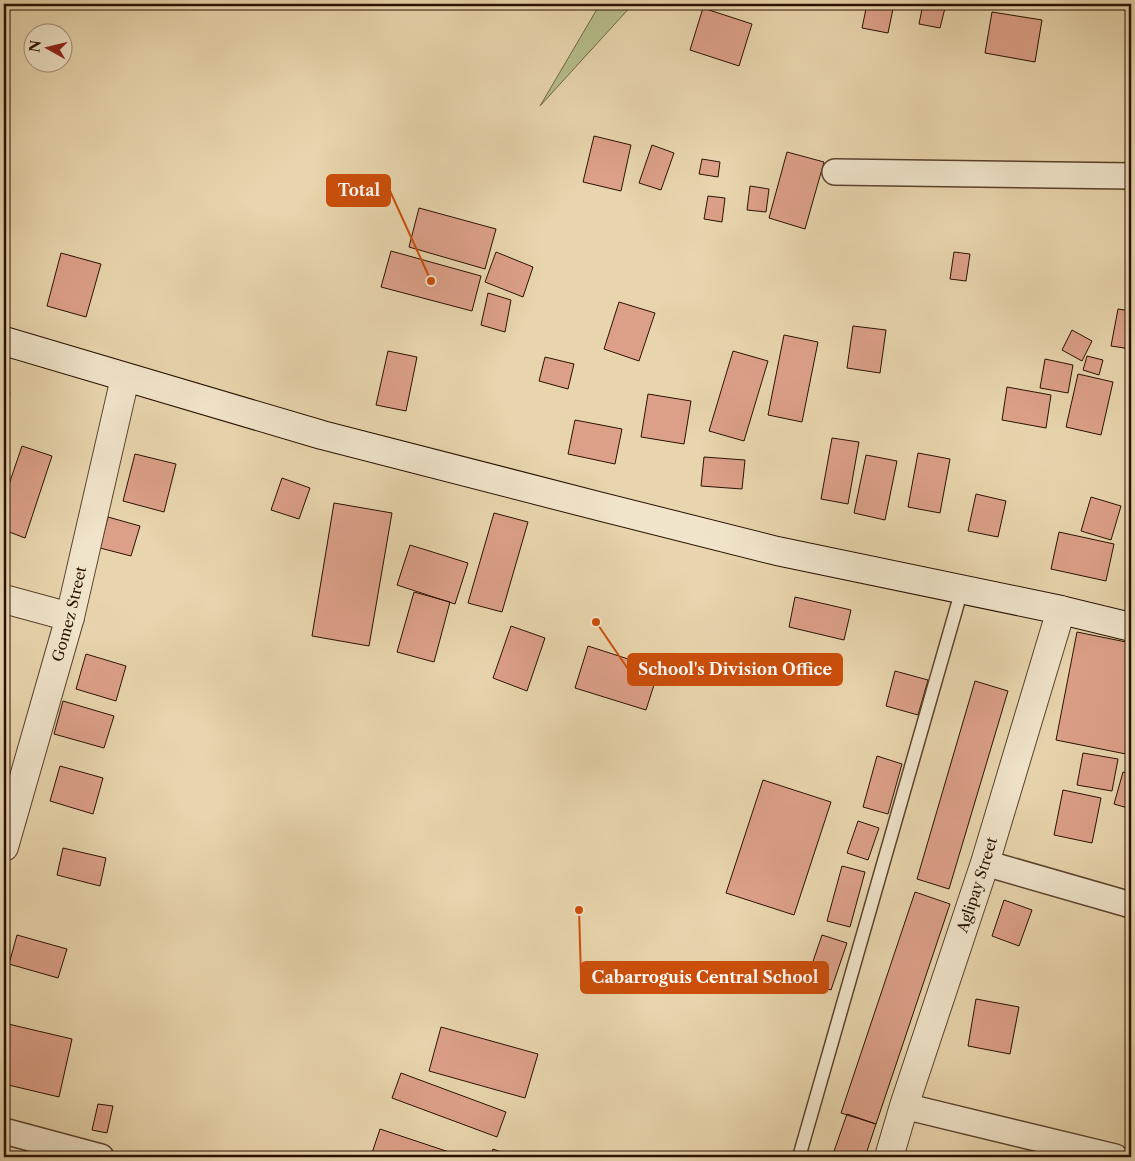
<svg xmlns="http://www.w3.org/2000/svg" width="1135" height="1161" font-family="'Libre Caslon Text',serif">
<style>
.green{fill:#b5bd8a;stroke:#706746}
.building{fill:#dca088;stroke:#2a1101}
.lines{fill:none;stroke-linecap:round;stroke-linejoin:round}
.service-casing{stroke:#5a422c;stroke-width:15}
.minor-casing{stroke:#5a422c;stroke-width:28}
.tertiary-casing{stroke:#5a422c;stroke-width:30}
.secondary-casing{stroke:#2a1101;stroke-width:30}
.service{stroke:#f0e4ca;stroke-width:12}
.minor{stroke:#f0e4ca;stroke-width:25}
.tertiary{stroke:#f0e4ca;stroke-width:28}
.secondary{stroke:#f0e4ca;stroke-width:28}
.labels{text-anchor:middle;stroke-width:5;stroke-linejoin:round;paint-order:stroke}
.street-label{font-size:15px;fill:#2a1101;stroke:#f0e4ca}
.leader{fill:none;stroke:#cc4e0a;stroke-width:2}
.callout-dot{fill:#cc4e0a;stroke:#f0e4ca;stroke-width:2}
.callout{fill:#cc4e0a;stroke:#cc4e0a;stroke-width:2}
.callout-label{font-size:16px;text-anchor:middle;font-weight:bold;fill:#fff}
</style>
<rect width="100%" height="100%" fill="#e8d5ad"/>
<filter id="stains"><feTurbulence type="fractalNoise" baseFrequency=".004" numOctaves="4"/><feColorMatrix values="0 0 0 0 .2 0 0 0 0 .09 0 0 0 0 .02 0 0 0 .5 -.17"/></filter>
<radialGradient id="worn" r=".72"><stop offset=".6" stop-color="#630" stop-opacity="0"/><stop offset="1" stop-color="#630" stop-opacity=".3"/></radialGradient>
<path class="green" d="M600,4H633L540,106Z"/>
<path class="building" d="M867,4H894L888,33L862,28Z
M923,4H946L940,28L919,24Z
M703,8L752,24L739,66L690,50Z
M992,12L1042,20L1035,62L985,53Z
M594,136L631,145L621,191L583,182Z
M652,145L674,153L661,190L639,183Z
M787,152L824,162L805,229L769,218Z
M702,159L720,162L718,177L699,174Z
M750,186L769,189L766,212L747,210Z
M708,196L725,198L722,222L704,219Z
M419,208L496,229L485,269L409,247Z
M391,251L481,276L472,311L381,287Z
M496,252L533,267L523,297L485,282Z
M954,252L970,254L966,281L950,279Z
M61,253L101,264L86,317L47,306Z
M488,293L511,300L505,332L481,325Z
M619,302L655,313L639,361L604,349Z
M1118,309L1131,311V349L1111,346Z
M853,326L886,330L880,373L847,368Z
M1072,330L1092,341L1082,361L1062,350Z
M784,335L818,342L802,422L768,415Z
M388,351L417,357L406,411L376,405Z
M733,351L768,361L744,441L709,431Z
M1087,356L1103,360L1099,375L1083,370Z
M545,357L574,364L568,389L539,381Z
M1045,359L1073,365L1068,393L1040,388Z
M1078,374L1113,382L1101,435L1066,427Z
M1007,387L1051,395L1046,428L1002,420Z
M4,392L10,393L4,415Z
M648,394L691,401L684,444L641,437Z
M575,420L622,429L615,464L568,454Z
M832,438L859,442L848,504L821,499Z
M22,446L52,456L25,538L4,530V499Z
M918,453L950,459L940,513L908,507Z
M135,454L176,464L164,512L123,501Z
M866,455L897,461L885,520L854,513Z
M704,457L745,460L742,489L701,486Z
M282,478L310,488L299,519L271,510Z
M976,494L1006,501L998,537L968,531Z
M1091,497L1121,506L1111,540L1081,531Z
M334,503L392,513L369,646L312,636Z
M494,513L528,522L502,612L468,603Z
M108,517L140,526L131,556L100,548Z
M1059,532L1114,544L1106,581L1051,569Z
M410,545L468,563L455,604L397,585Z
M414,592L450,602L434,662L397,652Z
M795,597L851,610L844,640L789,627Z
M511,626L545,638L527,691L493,678Z
M1077,632L1131,643V755L1056,740Z
M588,646L659,669L646,710L575,688Z
M86,654L126,666L116,701L76,689Z
M895,671L928,680L918,715L886,706Z
M975,681L1008,691L949,889L917,879Z
M63,701L114,716L104,748L54,734Z
M1083,753L1118,759L1112,791L1077,785Z
M877,756L902,764L888,814L863,807Z
M60,766L103,778L93,814L50,801Z
M1123,772L1131,774V809L1114,804Z
M763,780L831,802L794,915L726,893Z
M1063,790L1101,798L1092,843L1054,835Z
M858,821L879,828L868,860L847,853Z
M63,848L106,858L100,886L57,875Z
M842,866L865,872L850,927L827,921Z
M915,892L950,904L876,1124L841,1113Z
M1004,900L1032,910L1019,946L992,936Z
M17,935L67,949L58,978L9,964Z
M822,935L847,943L831,990L806,982Z
M976,999L1019,1007L1010,1054L968,1046Z
M4,1023L72,1039L59,1097L4,1084Z
M441,1027L538,1054L525,1098L429,1071Z
M401,1073L506,1112L497,1137L392,1098Z
M98,1104L113,1106L107,1133L92,1130Z
M847,1114L876,1124L865,1157H832Z
M380,1129L464,1157H374L371,1156Z
M493,1149L515,1157H490Z"/>
<g class="lines">
<g class="service-casing">
<path id="service" d="M799,1157L962,589"/>
</g>
<g class="minor-casing">
<path id="minor" d="M835,172L1131,176
M985,863L1131,905
M904,1106L1115,1157
M4,1131L101,1157"/>
</g>
<g class="tertiary-casing">
<g id="tertiary">
<path d="M4,599L70,617"/>
<path id="s1" d="M4,847L70,617L125,378"/>
<path id="s2" d="M889,1157L904,1106L985,863L1061,610"/>
</g>
</g>
<g class="secondary-casing">
<path id="secondary" d="M4,341L322,435L598,506L777,551L1061,610L1131,627"/>
</g>
<use href="#service" class="service"/>
<use href="#minor" class="minor"/>
<use href="#tertiary" class="tertiary"/>
<use href="#secondary" class="secondary"/>
</g>
<g class="labels">
<g class="street-label">
<text dy="5" stroke="none"><textPath href="#s1" startOffset="242">Gomez Street</textPath></text>
<text dy="5" stroke="none"><textPath href="#s2" startOffset="286">Aglipay Street</textPath></text>
</g>
</g>
<path class="leader" d="M431 281L390 191M596 622L628 669M579 910L581 977"/>
<g class="callout-dot">
<circle cx="431" cy="281" r="5"/>
<circle cx="596" cy="622" r="5"/>
<circle cx="579" cy="910" r="5"/>
</g>
<g class="callout">
<rect x="327" y="175" width="63" height="31" rx="5"/>
<rect x="628" y="654" width="214" height="31" rx="5"/>
<rect x="581" y="962" width="247" height="31" rx="5"/>
</g>
<g class="callout-label">
<text x="359" y="196">Total</text>
<text x="735" y="675">School's Division Office</text>
<text x="705" y="983">Cabarroguis Central School</text>
</g>
<rect width="1135" height="1161" fill="none" stroke="#e8d5ad" stroke-width="20"/>
<rect x="5" y="5" width="1125" height="1151" fill="none" stroke="#2a1101" stroke-width="2.5"/>
<rect x="10" y="10" width="1115" height="1141" fill="none" stroke="#2a1101"/>
<g transform="translate(48 48) rotate(278)"><circle r="24" fill="#f0e4ca" stroke="#a1907a"/>
<path d="M0-4L9 19L0 12L-9 19Z" fill="#8f2418"/>
<text y="-8" font-size="14" font-weight="bold" text-anchor="middle" fill="#2a1101">N</text>
</g>
<rect width="100%" height="100%" filter="url(#stains)"/>
<rect width="100%" height="100%" fill="url(#worn)"/>
</svg>
